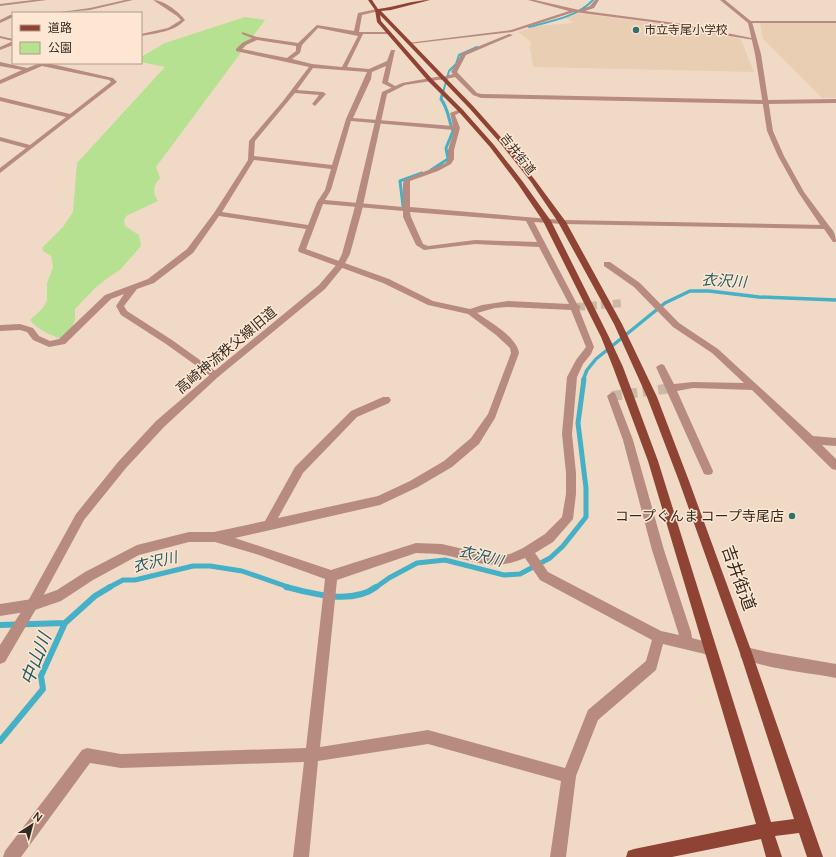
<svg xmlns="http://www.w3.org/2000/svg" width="836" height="857" font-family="Manrope,'Noto Sans JP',sans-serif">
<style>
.built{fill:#eaceb4}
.green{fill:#b5e191}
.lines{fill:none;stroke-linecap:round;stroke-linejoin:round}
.stream-far4{stroke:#45b0c6;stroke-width:2}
.stream-far3{stroke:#45b0c6;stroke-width:3}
.stream-far2{stroke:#45b0c6;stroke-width:3.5}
.stream-far1{stroke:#45b0c6;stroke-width:5}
.stream{stroke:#45b0c6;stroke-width:6}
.minor-tunnel-far1{stroke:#cbb7a5;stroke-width:8;stroke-dasharray:8 4;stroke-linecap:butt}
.minor-tunnel{stroke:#cbb7a5;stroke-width:10;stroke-dasharray:10 5.5;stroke-linecap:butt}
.minor{fill:#b88b81;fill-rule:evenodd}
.tertiary{fill:#b88b81;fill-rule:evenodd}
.primary{fill:#8f4334;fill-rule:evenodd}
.poi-dot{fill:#2e746a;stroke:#fee7d2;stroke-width:1.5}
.labels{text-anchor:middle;stroke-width:3;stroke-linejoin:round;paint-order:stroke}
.far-poi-label{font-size:12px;fill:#342b23;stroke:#fee7d2;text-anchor:start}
.far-street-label{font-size:12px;fill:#342b23;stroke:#fee7d2}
.street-label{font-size:14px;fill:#342b23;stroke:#fee7d2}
.poi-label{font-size:14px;fill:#342b23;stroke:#fee7d2;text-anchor:end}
.water-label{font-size:15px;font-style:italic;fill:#235d6a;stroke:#fee7d2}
.near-street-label{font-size:17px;fill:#342b23;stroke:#fee7d2}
.near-water-label{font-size:18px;font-style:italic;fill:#235d6a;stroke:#fee7d2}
</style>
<rect width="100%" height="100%" fill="#f1dac5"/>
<path class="built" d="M576,13L680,26L741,39L754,72L533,67L530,49L531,42L518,32L536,26L573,23L564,17Z
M760,23H836V98H822L763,39Z"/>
<path class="green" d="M245,17L265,20L156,167L160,178C153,186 152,192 158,201L126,216L124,221L125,226L139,235L141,246L120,270L109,277L95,288L75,309V320L70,332L61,339C49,334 38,330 30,320L42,309L47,301V283L53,267L51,256L43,251L42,248L63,227L73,212L77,163L165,67L141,62V57L165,43Z"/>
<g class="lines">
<path class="stream-far4" d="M529,27C551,21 577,17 593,0
M442,96L449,71L456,64L459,55L477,47"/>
<path class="stream-far3" d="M431,170L448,159L446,148L453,131C448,119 449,110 441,99L442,95
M403,206L400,181L422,173"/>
<path class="stream-far2" d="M583,380L587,370L596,359L665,303L690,291H709L759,297L836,300"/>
<path class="stream-far1" d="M108,588L123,580H135L193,566H210L242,571L291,588
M375,588L389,578L417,563L445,560L504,575L520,574L550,558L563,546L586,517V488L578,423L584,379"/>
<path class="stream" d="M286,587C313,594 352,605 376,587
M0,625L65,623L95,596L110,587
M0,741L43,689L41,676L65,623"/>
<path class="minor-tunnel-far1" d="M577,307L623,303"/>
<path class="minor-tunnel" d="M612,396L672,388"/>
<path class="minor" d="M125,0H133L90,10L53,13L90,8Z
M153,0C164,0 179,12 185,20C174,32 156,33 141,36V34L168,28L181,20L177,16Z
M528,0H535L579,10L590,6L595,0H599L594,8L585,11L683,24L756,39L754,40L711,33L683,26L574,12L512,32L409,44L407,43L511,30L569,11Z
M377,9L379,11L362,15L359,32H389L391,33L389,34H363L347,67L369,69L387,61L391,50H395L388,82L397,87L392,88L382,83L386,66L372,72L371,79L353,118L453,126L450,113L461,109L464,111L455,115L460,128L454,150V159L451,164L438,171L410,181V207L562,220L826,225C833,227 836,235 836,242H833L824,229L562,224L534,222L577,304L581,307L579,309L594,347L591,354L583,364L577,377L572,434L576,473V494L573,519L553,542L535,553L548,572L661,631L679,635L652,550L623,440L607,396L612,392L615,393L633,440L664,550L691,632L692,638L714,644L715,649L714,654L709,655L663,644L656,670L598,720L576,776L566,857H550L561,781L428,744L318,761L309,857H293L304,762L121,768L90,763L21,857H3L5,851L82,750L87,748L121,754L306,748L325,579L259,555L215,542H189L139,555L93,580L61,601L32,611L0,616V604L32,599L57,590L85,572L137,545L189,532H214L265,521L295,467L351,411L383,397H389L391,400L389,403L357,417L303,473L278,518L378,496L410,481L444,461L471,438L488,414L511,353L510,348L496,335L468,314L428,305L383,283L299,252L298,250L306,229L219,216L193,253L154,283L137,289L124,306L127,311L172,340L218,373L220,375L218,377H212L166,344L121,315L116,306L124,294L111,299L65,344L49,347L33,340L27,332L20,330L0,331V325L20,324L33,328L39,336L50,341L59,339L105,295L148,279L187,249L214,213L248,160L249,141L283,101L309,67L236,51V49L242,43L252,38L242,34V32L257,37L298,43L317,25L354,31L358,13ZM318,28L358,36L342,67L312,64L292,59L300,53L302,45ZM257,40L296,46V51L287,58L242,49L246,45ZM313,68L367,72L346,119L332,165L254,156L255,141L295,93L319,95L312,104L315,106L326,94L323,92L297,90ZM351,121L454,130L448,150V159L446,163L406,179L403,183V207L325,200L331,190ZM254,160L331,169L325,190L317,202L308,225L222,212ZM323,204L403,211V217L416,245L424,250L475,244L539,247L569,304L508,301L482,305L470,309L433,301L389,279L306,249ZM410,212L526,221L537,242L475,240L428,246L423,244L411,217ZM508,307L571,310L586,347L576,360L567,377L562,434L566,473V494L562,517L545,534L523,548L510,554L493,556L442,544L416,543L331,570L235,538L380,505L418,487L452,467L479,444L495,418L519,353C517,337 490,322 477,313L495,308ZM416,553C425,554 435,553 444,555C477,561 491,572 525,558L540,580L652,640L646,661L588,710L565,768L428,730L320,747L337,580Z
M10,15H13V17L0,23V20Z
M750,21H836V23H748Z
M509,34L513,35L466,55L457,72L477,93L482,94L766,100L836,99V103L766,104L481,98L473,95L455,77L442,80L439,78L453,74L451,72L462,53Z
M0,36L13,39V41L0,38Z
M11,42H13V45L0,50V47Z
M0,62L27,68L40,63H47L113,78L117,82L0,173V168L26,148L0,141V137L30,145L66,117L0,101V97L70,114L111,82L109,80L42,66L0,84V80L22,70L0,66Z
M604,262H610L640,283L679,323L718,349L813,436L836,438V446L822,445L836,459V470L832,469L752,390L693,388L677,391L713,471L712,474L708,475L704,474L656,367L661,364L664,365L674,384L693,382L744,383L712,353L673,327L634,287L604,266Z
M746,647L767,652L836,664V678C805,672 771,670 741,658L740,653L741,648Z"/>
<path class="tertiary" d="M33,0H47L0,6V4Z
M720,0H725L752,22L761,54L773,131L784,156L804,192L830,227L829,229H823L798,192L778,156L767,131L755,54L748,23Z
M442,76L445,78L444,79L405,85L387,94L362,210L350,254L343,267L325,289L218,377L164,427L126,468L84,520L36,609L5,662L0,664V645L28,601L76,514L118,462L156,421L212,373L319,285L337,264L342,254L354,210L382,92L402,83Z"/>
<path class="primary" d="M368,0H372L378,9C396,7 413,0 430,0L391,10L381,11L474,107L505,142L535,180L566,222L622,324L657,397L689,481L752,653L823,857H807L799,833L775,836L782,857H766L761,839L672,857H626L628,851L634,849L756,824L648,461L613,367L601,337L543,221L518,184L490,147L459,112L428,81L377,22L375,10ZM380,15L470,109L501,144L531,182L558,222L614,324L647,397L679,481L740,653L794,819L771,822L658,461L623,367L609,337L551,221L523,182L494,145L463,110L432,79L381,21Z"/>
</g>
<g class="poi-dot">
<circle cx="636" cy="30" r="4"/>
<circle cx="792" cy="516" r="4"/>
</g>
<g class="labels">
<g class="far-poi-label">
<text x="644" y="34">市立寺尾小学校</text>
</g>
<g class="far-street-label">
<text transform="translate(518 154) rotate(52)" y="4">吉井街道</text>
</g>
<g class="street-label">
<text transform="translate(226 350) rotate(-40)" y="5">高崎神流秩父線旧道</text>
</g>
<g class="poi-label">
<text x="784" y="521">コープぐんま コープ寺尾店</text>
</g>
<g class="water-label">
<text transform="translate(724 281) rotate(3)" y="5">衣沢川</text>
<text transform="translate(481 556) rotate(14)" y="5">衣沢川</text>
<text transform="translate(155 562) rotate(-13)" y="5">衣沢川</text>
</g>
<g class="near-street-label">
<text transform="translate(739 578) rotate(70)" y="6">吉井街道</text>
</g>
<g class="near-water-label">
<text transform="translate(36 659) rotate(-69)" y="6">中山川</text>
</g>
</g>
<rect x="12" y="12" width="130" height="52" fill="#fee7d2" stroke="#ad9c8c"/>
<rect x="20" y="25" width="20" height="6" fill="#8f4334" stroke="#ad9c8c"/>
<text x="48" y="32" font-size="12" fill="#342b23">道路</text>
<rect x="20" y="42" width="20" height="12" fill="#b5e191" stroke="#ad9c8c"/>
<text x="48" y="52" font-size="12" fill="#342b23">公園</text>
<g transform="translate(32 825) rotate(36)" stroke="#fee7d2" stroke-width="3" paint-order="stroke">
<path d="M0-3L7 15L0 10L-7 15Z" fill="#342b23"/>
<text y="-6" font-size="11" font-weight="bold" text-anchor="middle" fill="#342b23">N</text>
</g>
</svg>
